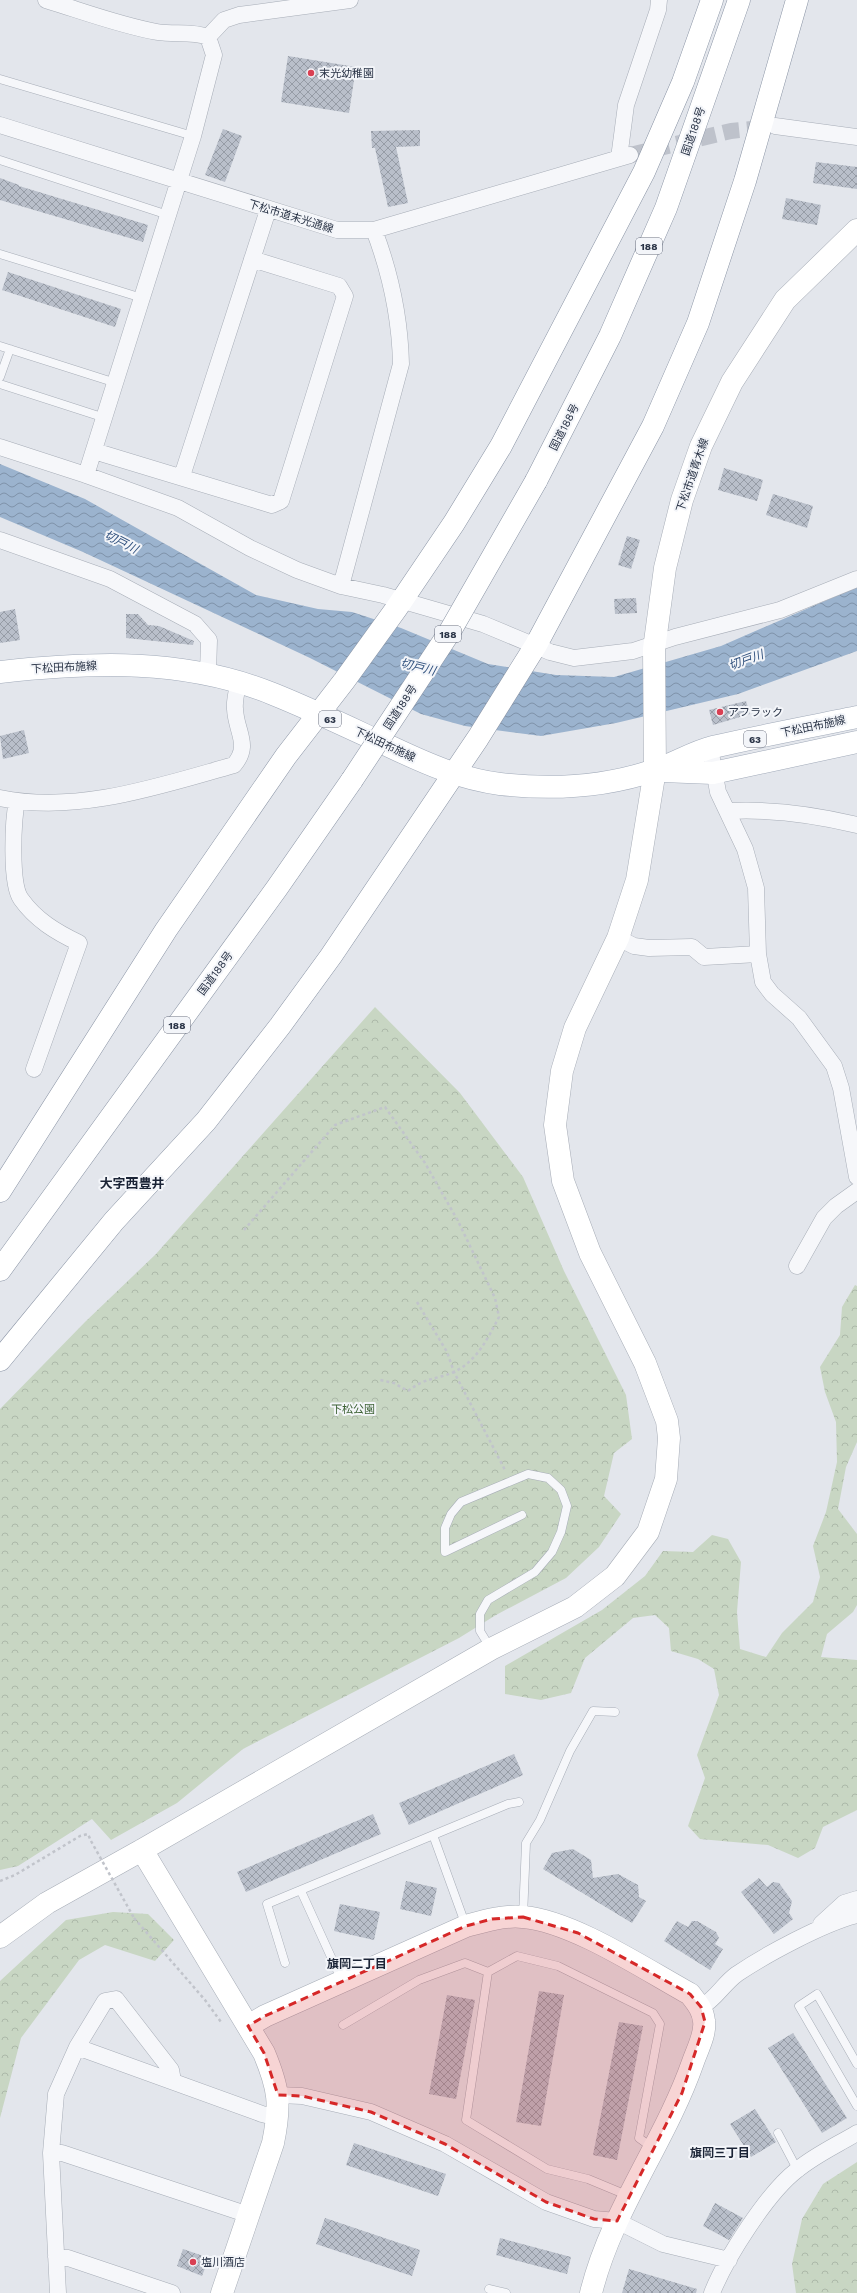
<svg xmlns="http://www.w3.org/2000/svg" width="857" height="2293" font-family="'Work Sans','Noto Sans JP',sans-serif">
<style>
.forest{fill:url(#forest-crowns)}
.water{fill:url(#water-waves)}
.building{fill:url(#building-cross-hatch)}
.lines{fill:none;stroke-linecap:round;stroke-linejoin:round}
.street-tunnel{stroke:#bec2cb;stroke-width:16;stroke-dasharray:16 8;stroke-linecap:butt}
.lane-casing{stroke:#a7adb7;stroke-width:9}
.street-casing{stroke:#a7adb7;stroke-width:17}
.secondary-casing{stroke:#a7adb7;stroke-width:23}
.primary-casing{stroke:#a1aab9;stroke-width:23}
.highway-casing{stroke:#8993a4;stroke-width:23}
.path{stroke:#c1c4cb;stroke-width:2.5;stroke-dasharray:3 3;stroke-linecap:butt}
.lane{stroke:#f6f7fa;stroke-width:8}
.street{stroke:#f6f7fa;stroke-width:16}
.secondary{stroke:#fff;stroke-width:22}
.primary{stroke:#fff;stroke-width:22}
.highway{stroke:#fff;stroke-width:22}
.highway-bridge-casing{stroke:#8993a4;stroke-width:23;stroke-linecap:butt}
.path-bridge{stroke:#c1c4cb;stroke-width:2.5;stroke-dasharray:3 3;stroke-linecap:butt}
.highway-bridge{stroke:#fff;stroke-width:22}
.marked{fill:#d62828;fill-opacity:0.2;stroke:#d62828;stroke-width:3;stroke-dasharray:8 5;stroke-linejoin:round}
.poi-dot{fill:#d94053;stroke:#f3f5f9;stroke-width:1.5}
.labels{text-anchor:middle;stroke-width:4;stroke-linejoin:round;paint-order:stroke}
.shield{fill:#f3f5f9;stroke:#666d7c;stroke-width:1}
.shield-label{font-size:10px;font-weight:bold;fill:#293346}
.poi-label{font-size:11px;fill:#293346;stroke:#f3f5f9;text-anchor:start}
.street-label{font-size:11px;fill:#293346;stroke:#f3f5f9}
.park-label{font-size:11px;fill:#3d6235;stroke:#f3f5f9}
.water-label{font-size:12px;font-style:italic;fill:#2f507d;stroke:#f3f5f9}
.neighbourhood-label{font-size:12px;font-weight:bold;fill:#1b2436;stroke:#f3f5f9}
.quarter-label{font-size:13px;font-weight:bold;fill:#1b2436;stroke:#f3f5f9}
</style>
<defs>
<pattern id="forest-crowns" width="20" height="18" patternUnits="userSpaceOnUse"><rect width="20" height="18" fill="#c8d6c3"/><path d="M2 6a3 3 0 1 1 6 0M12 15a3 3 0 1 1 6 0" fill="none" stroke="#acb8a9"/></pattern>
<pattern id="water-waves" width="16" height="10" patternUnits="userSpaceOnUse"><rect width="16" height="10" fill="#9bb3ce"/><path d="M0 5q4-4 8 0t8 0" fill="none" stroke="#7e92a9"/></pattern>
<pattern id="building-cross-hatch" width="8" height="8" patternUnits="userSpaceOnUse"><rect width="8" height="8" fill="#b9bfca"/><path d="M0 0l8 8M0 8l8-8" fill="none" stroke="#969ca6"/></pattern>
</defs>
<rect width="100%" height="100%" fill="#e3e6ec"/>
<path class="forest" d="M375,1007L460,1093L523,1177L564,1271L626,1395L632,1439L614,1453L604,1496L621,1514L599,1547L566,1578L496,1615L459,1638L243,1749L177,1803L111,1840L92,1819L18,1866L0,1870V1409L85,1322L156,1254Z
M855,1285L857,1286V1442L846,1467L838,1509L857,1534V1605L853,1612L827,1634L821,1657L857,1660V1810L823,1827L815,1848L798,1858L768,1845L700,1839L688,1826L705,1778L697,1755L719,1695L714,1669L698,1659L671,1651L669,1628L655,1615L633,1618L585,1658L571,1693L541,1700L505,1694V1666L602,1610L645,1576L663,1551L693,1552L712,1535L728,1539L741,1562L737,1612L740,1649L766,1657L782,1633L813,1602L820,1577L813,1546L826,1512L837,1462L836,1422L825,1392L820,1367L840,1335L842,1307Z
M113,1912L148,1914L174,1940L155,1961L105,1945L79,1960L21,2038L0,2118V1981L66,1920Z
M857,2162V2293H796L792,2264L802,2219L823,2184Z"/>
<path class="water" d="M0,464L85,499L256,595L318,609L352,612L401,628L488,664L556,675L614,677L721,646L857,587V651L738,694L616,723L541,736L465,726L421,714L310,658L83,552L0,517Z"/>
<path class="building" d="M288,56L356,67L349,113L281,102Z
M223,129L242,136L225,182L205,175Z
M420,130V146L396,147L408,203L388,207L375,148H372L371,131Z
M816,162L857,167V189L813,183Z
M0,178L19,185V186L148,225L143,242L0,200Z
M786,198L821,205L817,225L782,219Z
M8,272L121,309L115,327L2,290Z
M724,468L763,480L757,501L718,490Z
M773,494L813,506L807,528L766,515Z
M627,536L640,540L631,569L618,565Z
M636,598L637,613L615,614L614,599Z
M15,609L20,640L0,643V612Z
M126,614H138L148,625L159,626L194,641L193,645L126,638Z
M746,701L750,714L713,725L709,710Z
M24,730L29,753L3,759L0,736Z
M514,1754L523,1775L409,1825L399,1803Z
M373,1814L381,1834L246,1892L237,1872Z
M573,1849L591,1860L593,1878L618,1874L638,1885L639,1897L646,1901L632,1923L543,1869L552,1853Z
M759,1878L767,1887L773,1882L779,1883L792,1901L789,1913L793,1919L774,1934L741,1892Z
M406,1881L437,1888L431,1916L400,1909Z
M340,1904L380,1912L374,1940L334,1931Z
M677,1921L688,1927L692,1921H697L716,1932L719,1938L715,1944L723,1949L710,1970L664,1941Z
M539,1991L564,1995L541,2126L516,2122Z
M447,1995L475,2000L456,2099L429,2094Z
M619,2022L643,2026L617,2160L593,2155Z
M793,2033L847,2118L822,2133L768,2048Z
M755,2109L776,2142L751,2157L730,2124Z
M354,2143L446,2174L438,2196L346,2165Z
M715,2203L743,2218L729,2240L703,2226Z
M325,2218L420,2250L412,2276L316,2244Z
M500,2238L571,2257L567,2274L496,2255Z
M183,2249L209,2258L202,2276L177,2266Z
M629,2269L697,2289L696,2293H622Z"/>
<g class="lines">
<path class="street-tunnel" d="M630,155L731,131L770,127"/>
<g class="lane-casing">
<path id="lane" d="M0,79L193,136
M0,160L168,215
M0,254L142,298
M0,346L116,383
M0,377L10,349
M0,384L105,418
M491,1649L480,1631V1614L488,1600L535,1572L552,1552L561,1532L567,1506L561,1490L548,1478L528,1474L461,1502L451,1514L445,1528V1552L522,1515
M433,1835L466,1926
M301,1891L342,1981
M523,1917L526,1843L540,1820L570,1751L593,1711L615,1712
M285,1963L267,1904L508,1804L519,1802
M488,1972L517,1956L558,1966L653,2013L660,2024L639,2138L654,2149
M343,2025L419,1980L465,1963L488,1972L466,2120L547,2169L588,2179L629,2196
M857,2064L817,1994L799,2006L857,2106
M778,2133L797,2169
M489,2289L506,2293"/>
</g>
<g class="street-casing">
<path id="street" d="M46,0C82,11 119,25 157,32C174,35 192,31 208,37
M208,37L224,20L239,15L350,0
M0,125L337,230H374L630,155
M775,126L857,137
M619,158L626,105L658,10L659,0
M0,447L86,475L178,508L250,548L297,570L341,586L383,595L483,624L550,652L574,658L633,651L675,637L780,610L857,579
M94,451L272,505L281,501L345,296L339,286L252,259
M86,475L193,136L214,55L208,37
M182,476L268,210
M0,540L110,579L195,624L209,640L208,674
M341,586L401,364C400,320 390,272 374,230
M710,748L718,792L745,849L756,888L758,954L763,982L772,994L799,1018L834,1066L841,1088L857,1177
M0,798C78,814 159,786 234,765C251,745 236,732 235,709C234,700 237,690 239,681
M17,801C13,820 10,884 21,899C36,920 56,932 79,943L34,1069
M729,811C771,809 816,815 857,825
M618,938L634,946L649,948L692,947L704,957L758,954
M797,1266L824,1218L836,1206L857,1191
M821,1924L844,1903L857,1899
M701,2007C716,1999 723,1984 737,1974C765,1955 824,1923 857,1915
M77,2047L262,2114L278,2118
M278,2095L302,2096L371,2112L445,2144L546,2202L594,2219L617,2221L663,2244L729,2260
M51,2153H62L249,2215
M56,2257L68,2258L172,2293
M58,2293L51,2153L56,2094L77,2047L105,2001L116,1999L171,2070L173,2081
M712,2293C726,2258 767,2193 797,2170C815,2155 837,2145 857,2133"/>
</g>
<g class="secondary-casing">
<path id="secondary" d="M142,1850L264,2053C279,2089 281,2104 273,2143L222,2293
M0,1937L47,1903L142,1850L491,1649L575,1607L615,1576L648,1532L666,1479L669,1438L667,1421L645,1363L590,1253L563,1181L555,1125L562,1071L575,1028L618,938L637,880L655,770L654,649L665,568L682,500L701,446L732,382L785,300L857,230
M248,2026L265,2016L466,1926C484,1921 504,1915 523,1917C573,1921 646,1970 690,1994C697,2003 703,2010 704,2021C706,2034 697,2050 693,2062C665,2142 611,2211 591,2293"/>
</g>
<g class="primary-casing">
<path id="primary" d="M0,672C92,662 185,658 273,694C313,710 352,729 391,747C427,764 461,779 500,784C552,790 605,787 655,770C674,764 693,752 713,747C760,736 809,727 857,717
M662,771L713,773L857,742"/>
</g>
<g class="highway-casing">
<path id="highway" d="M536,481L610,336L666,208L739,0
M0,1191L166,930L286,756L344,681L396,609L454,523L501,446L644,172L683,82L712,0
M0,1270L277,888L352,780
M0,1360L114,1221L206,1121L280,1026L331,956L478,738L536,645L653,426L698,323L745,181L797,0"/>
</g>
<path class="path" d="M244,1230L335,1125L385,1107L425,1163L458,1221L495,1298L499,1317C488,1338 477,1361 454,1372C435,1380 426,1377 408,1391L394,1383L380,1380
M417,1302L447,1352L454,1372L505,1470
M0,1881L15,1875L80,1836L88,1834L91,1841
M134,1918L205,2000L221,2022"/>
<use href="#lane" class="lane"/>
<use href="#street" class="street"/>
<use href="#secondary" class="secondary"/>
<use href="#primary" class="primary"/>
<use href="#highway" class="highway"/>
<g class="highway-bridge-casing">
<path id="highway-bridge" d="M352,780L449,633L536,481"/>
</g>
<path class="path-bridge" d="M91,1841L134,1918"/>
<use href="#highway-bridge" class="highway-bridge"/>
</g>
<path class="marked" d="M523,1917L578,1933L690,1994L701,2007L705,2022L682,2093L617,2221L594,2219L546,2202L445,2144L371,2112L302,2096L278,2095L264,2053L248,2026L265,2016L466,1926L492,1919Z"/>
<g class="poi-dot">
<circle cx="311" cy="73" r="4"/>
<circle cx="720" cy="712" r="4"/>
<circle cx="193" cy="2262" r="4"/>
</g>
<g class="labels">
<g class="shield">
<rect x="636" y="238" width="26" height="16" rx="3"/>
<rect x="435" y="626" width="26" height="16" rx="3"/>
<rect x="319" y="711" width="22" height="16" rx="3"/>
<rect x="744" y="731" width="22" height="16" rx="3"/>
<rect x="164" y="1017" width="26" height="16" rx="3"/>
</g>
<g class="shield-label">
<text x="649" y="250">188</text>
<text x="448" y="638">188</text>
<text x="330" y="723">63</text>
<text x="755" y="743">63</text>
<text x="177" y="1029">188</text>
</g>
<g class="poi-label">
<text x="319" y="77">末光幼稚園</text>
<text x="728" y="716">アフラック</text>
<text x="201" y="2266">塩川酒店</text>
</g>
<g class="street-label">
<text transform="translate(693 131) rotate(-71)" y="4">国道188号</text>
<text transform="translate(291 216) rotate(17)" y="4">下松市道末光通線</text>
<text transform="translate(564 427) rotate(-63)" y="4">国道188号</text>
<text transform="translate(692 475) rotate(-71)" y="4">下松市道青木線</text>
<text transform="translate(64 667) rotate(-3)" y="4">下松田布施線</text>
<text transform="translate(400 707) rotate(-57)" y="4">国道188号</text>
<text transform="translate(813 726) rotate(-12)" y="4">下松田布施線</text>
<text transform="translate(385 744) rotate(25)" y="4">下松田布施線</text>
<text transform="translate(215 973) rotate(-54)" y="4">国道188号</text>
</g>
<g class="park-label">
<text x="353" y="1413">下松公園</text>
</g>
<g class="water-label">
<text transform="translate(121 542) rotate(27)" y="4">切戸川</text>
<text transform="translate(746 660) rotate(-20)" y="4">切戸川</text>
<text transform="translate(418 667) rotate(14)" y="4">切戸川</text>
</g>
<g class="neighbourhood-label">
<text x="357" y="1968">旗岡二丁目</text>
<text x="720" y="2157">旗岡三丁目</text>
</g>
<g class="quarter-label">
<text x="132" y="1188">大字西豊井</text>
</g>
</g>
</svg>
